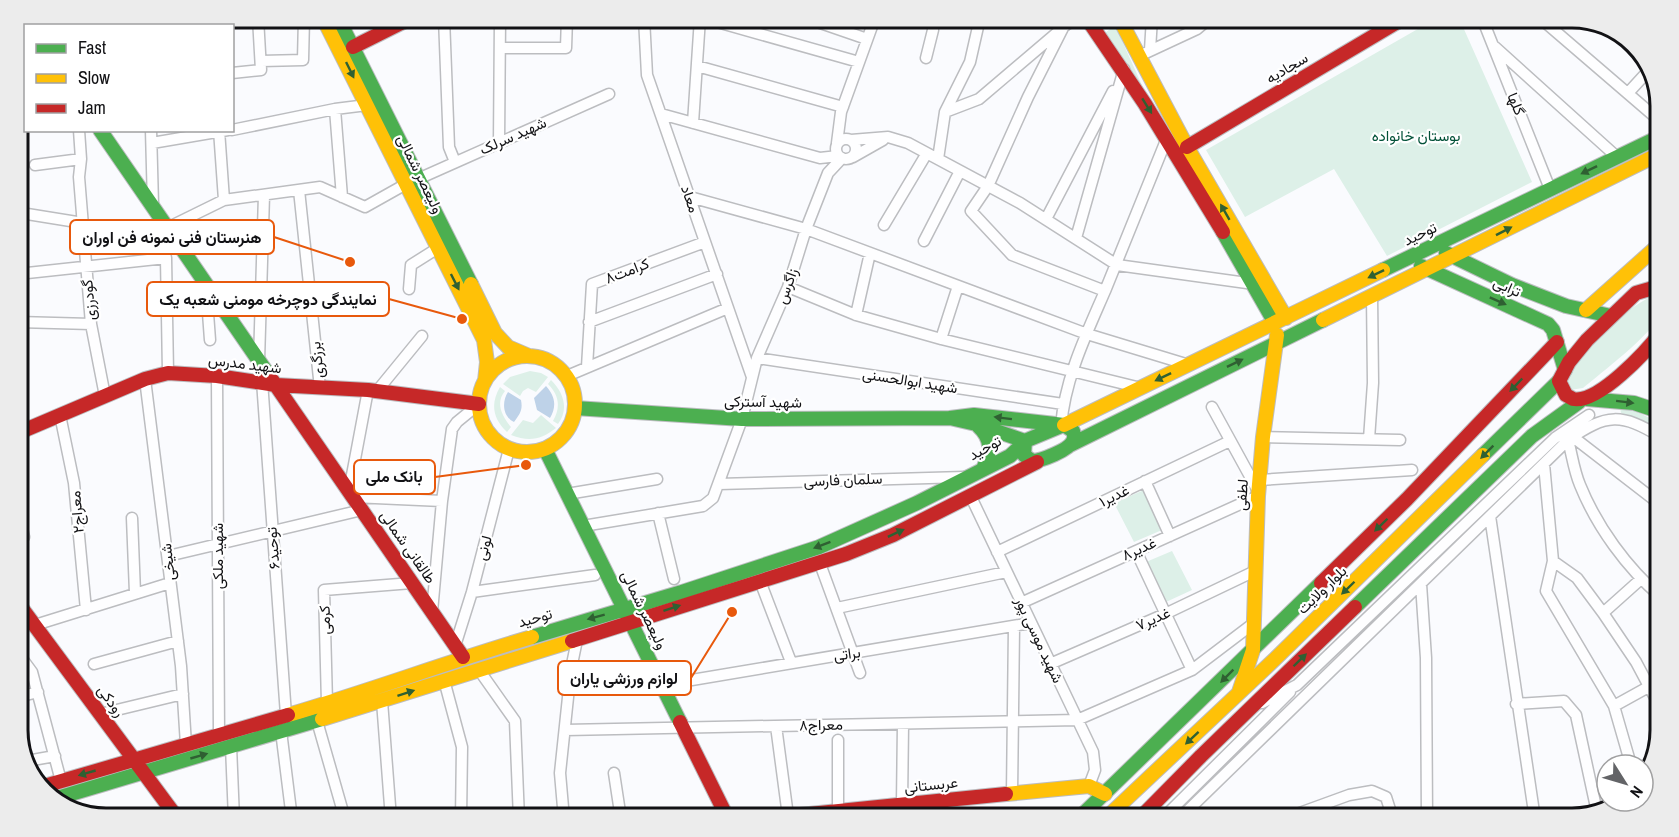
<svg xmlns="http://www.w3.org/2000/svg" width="1679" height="837" font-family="'Archivo Narrow',Vazirmatn,sans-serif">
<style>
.green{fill:#ddf0e8}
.water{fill:#bed2e8}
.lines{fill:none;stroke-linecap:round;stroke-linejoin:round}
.street-casing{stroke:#bcbdc0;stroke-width:13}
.fast-casing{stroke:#bcbdc0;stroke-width:16}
.slow-casing{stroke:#bcbdc0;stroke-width:16}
.jam-casing{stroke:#bcbdc0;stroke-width:16}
.street{stroke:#fefeff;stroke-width:10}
.fast{stroke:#4caf50;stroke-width:14}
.slow{stroke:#ffc107;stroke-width:14}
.jam{stroke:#c62828;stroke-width:14}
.oneway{fill:#2f6032}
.labels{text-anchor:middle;stroke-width:4.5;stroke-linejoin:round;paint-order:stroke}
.street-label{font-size:15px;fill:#121215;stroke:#fff}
.park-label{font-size:15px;fill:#035239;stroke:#fff}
.rim{fill:none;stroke:#121215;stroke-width:3}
.leader{fill:none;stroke:#e8590c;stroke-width:2}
.callout-dot{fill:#e8590c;stroke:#fff;stroke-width:2}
.callout{fill:#fff;stroke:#e8590c;stroke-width:2}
.callout-label{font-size:16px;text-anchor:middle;font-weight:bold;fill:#121215}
</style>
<rect width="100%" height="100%" fill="#fafbfe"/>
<path class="green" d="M1437,18H1459L1532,182L1387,256L1334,169L1245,217L1206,150Z
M1115,25L1145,92L1105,33Z
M1650,297L1661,301C1661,306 1662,311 1660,315C1651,335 1601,373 1583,388L1570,390L1565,380C1589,346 1614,316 1650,297Z
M530,371L541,373L548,377L536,392L528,388L523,391L520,396L503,384L510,377Z
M551,380C564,393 569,409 558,424L553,421C561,407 559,395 548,384Z
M500,387L505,391C495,403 502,416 511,427L507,432C493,419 490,404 500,387Z
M1620,407L1634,410L1661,424V435L1621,413Z
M541,415L556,428C541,440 529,442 511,435L523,420L533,423Z
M1144,490L1162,530L1134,542L1114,503Z
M1172,551L1192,590L1166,602L1146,562Z"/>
<path class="water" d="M546,386C555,396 557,406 550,418L537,410L534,398Z
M508,392L521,400C523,410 520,414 514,422C502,416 502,401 508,392Z"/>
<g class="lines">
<g class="street-casing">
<path id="street" d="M151,18V26
M211,18V26
M444,18L449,147L455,162
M644,18L647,75L752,377
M703,18L859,62
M806,18L867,39
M1068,18L1028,97L988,186L971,211L1012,255L1105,291L1167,138
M1482,18L1550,189
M1540,18L1661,122
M184,26L194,18
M1495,47L1617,157
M501,48H566L567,18
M1150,50L1152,18
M1139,56L1197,29L1210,18
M926,58L933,30L932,18
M261,61L303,60L304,18
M697,66L843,107
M232,73L261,70L258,18
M1628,93L1650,69
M335,109L342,197
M945,112L979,99L1066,25L1078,18
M661,114L820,158L838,156
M693,123L700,18
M18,129L26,126
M79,130L81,159L79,177L91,324L105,396
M151,130L153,205
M219,130L224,200
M232,130L335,109L367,105
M836 149a10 10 0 1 1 20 0a10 10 0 1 1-20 0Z
M851,140L888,137L908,143L1020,203L1117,265L1254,284
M152,143L228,130
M499,143L500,18
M837,143L841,112L875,18
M853,157L883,140
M938,159L945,112L970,62L980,18
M35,165L81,159
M418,179L609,94
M299,190L320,388
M690,197L806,229L1087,334L1189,365
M21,213L83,223
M158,218L166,258L168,373
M1046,219L1113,91
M884,225L927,153
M167,228L224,200L320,187L365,207L406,184
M1076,238L1124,69
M924,241L960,171
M18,274L166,258
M206,286L210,340
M788,287L856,315L941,339L1141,388
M409,289L411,265L438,248
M856,315L870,253
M18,322L91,324
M589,322L717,274
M941,339L958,286
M757,358L1063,404
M259,361L264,195
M587,367L592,284L705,242
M217,376L219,735
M567,376L728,308
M145,379L181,666L186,745
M262,381L286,715
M377,391L422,336
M1212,407L1258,491
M60,415L74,483L86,610
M1061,426C1065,378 1086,335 1105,291
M1263,437L1400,440
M1573,437L1661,505
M1369,439L1373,383L1372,295
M1568,440C1572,455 1574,471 1580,485C1597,527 1627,568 1661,597
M1544,464L1553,561L1546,591L1614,706L1631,765
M1259,480L1412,470
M1145,481L1170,536
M719,484L964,477
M349,491L368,390
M567,494L657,479
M353,497L442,501
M971,497L1093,752L1095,770L1089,786
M18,511L24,537
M658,513L674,579
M1490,516L1535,819
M132,518L135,593
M583,526L703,506L713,498L742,419L757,358L788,287L806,229L828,173L842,158
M1136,551L1192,670
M997,552L1230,441
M168,556L362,510
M819,561L860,673
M1553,561L1577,578L1603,613L1636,662L1661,709
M760,581L791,662
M1421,584L1426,658L1427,819
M472,592L595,575
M1021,603L1258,496
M837,608L1006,572
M432,612L442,501L452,429L457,422L479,404
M1603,613L1641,579
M35,625L170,583
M455,646L472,592L509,449
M18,653L32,672L61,781
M94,664L178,641
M1050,664L1165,614L1255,571
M479,670L515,721L519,819
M444,680L462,747L461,819
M662,685L1031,623
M18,697L38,692
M382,701L391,819
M327,703L324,590L412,583
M1262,703L1297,685L1555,438L1589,415
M1516,704L1564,701L1576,715L1597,812
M1614,706L1661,680
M100,714L183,694
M317,721L345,819
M776,726L788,816
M565,730L1077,720L1192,670L1254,623
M281,731L292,819
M231,746L234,819
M27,761L55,756
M614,773L621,819
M1012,794L1014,626
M63,796L70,811
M902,804L903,724
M838,811V740
M564,819L560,773L571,669L577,640
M1162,819L1290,692
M1179,819L1568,440C1607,413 1621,413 1661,437
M1283,819L1349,795L1372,791L1386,797L1393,819"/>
</g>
<g class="fast-casing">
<path id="fast" d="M338,18L471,284
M100,130L268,374
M1223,232L1275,323
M1446,253L1512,285L1566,306L1611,316
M1421,266L1548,324L1553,330L1565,370
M1383,270L1661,136
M1587,399L1634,403L1661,412
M575,408L742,419L950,418
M978,426C993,440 991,452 983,469
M1025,441L976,424L950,418L974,415L1064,425L1073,431C1074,435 1075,438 1073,441C1069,450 1041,461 1032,461L1024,455L1025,441L1061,426
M1070,445L1323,320
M545,449L680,722
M1483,455L1559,381
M1355,607L1532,436L1579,402
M532,637L682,592L819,547L917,503L1010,456L1024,443
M54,799L322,719
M1078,819L1321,583"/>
</g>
<g class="slow-casing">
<path id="slow" d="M323,18L484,340L487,362L485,381
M1119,18L1187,147L1286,318
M471,284L495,333L508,347L529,356
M1586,310L1661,243
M1323,320L1661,153
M479 404a48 48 0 1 1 96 0a48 48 0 1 1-96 0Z
M1064,425L1383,270
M1239,692L1253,650L1258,496L1263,437L1277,335
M288,715C370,691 450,661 532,637
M322,719L572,641
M1006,794L1089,786L1105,794
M1105,819L1275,659L1483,455"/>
</g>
<g class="jam-casing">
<path id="jam" d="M1090,23L1145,104L1223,232
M353,47L411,18
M1187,147L1404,18
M1661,290L1653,288L1636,293L1587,340L1569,362L1559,381L1566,395L1573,399C1598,404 1647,351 1661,332
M268,374L463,657
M18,433L145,379L168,373L217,376L276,385L368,390L479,404
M1321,583L1407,499L1557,342
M18,603L178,819
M572,641L846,554L893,535L1037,462
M680,722L728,819
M41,787L288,715
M759,819L1006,794
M1139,819L1201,756L1355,607"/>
</g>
<use href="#street" class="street"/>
<use href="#fast" class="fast"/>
<use href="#slow" class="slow"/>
<use href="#jam" class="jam"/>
</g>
<defs><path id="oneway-solid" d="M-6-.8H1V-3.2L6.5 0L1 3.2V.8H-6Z" transform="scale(1.5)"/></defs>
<g class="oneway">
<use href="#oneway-solid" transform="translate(350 70) rotate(64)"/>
<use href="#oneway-solid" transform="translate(1147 106) rotate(58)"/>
<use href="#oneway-solid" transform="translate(1589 170) rotate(154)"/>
<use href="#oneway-solid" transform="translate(1225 212) rotate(-120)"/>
<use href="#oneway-solid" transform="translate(1504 231) rotate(-27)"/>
<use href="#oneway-solid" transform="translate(1376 274) rotate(154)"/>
<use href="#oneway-solid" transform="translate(455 282) rotate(63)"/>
<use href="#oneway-solid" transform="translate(1498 301) rotate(24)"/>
<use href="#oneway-solid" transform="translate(1235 363) rotate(-26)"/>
<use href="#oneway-solid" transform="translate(1163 377) rotate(154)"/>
<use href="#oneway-solid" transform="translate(1516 385) rotate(134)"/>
<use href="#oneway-solid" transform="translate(1625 402) rotate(7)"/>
<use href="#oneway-solid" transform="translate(1003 418) rotate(-173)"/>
<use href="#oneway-solid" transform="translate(1487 452) rotate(135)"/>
<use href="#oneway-solid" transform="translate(1381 525) rotate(136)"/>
<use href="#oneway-solid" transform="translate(896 533) rotate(-25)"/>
<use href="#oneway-solid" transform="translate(822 545) rotate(159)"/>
<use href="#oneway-solid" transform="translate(1348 588) rotate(136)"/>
<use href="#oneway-solid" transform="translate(672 608) rotate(-18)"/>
<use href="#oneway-solid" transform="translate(596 617) rotate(165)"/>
<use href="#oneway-solid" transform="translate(1300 660) rotate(-44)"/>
<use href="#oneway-solid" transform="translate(1227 676) rotate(135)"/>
<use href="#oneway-solid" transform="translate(406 693) rotate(-18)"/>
<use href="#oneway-solid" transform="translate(1192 738) rotate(137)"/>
<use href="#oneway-solid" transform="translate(199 756) rotate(-16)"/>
<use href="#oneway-solid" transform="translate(87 773) rotate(164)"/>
</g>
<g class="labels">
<g class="street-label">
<text transform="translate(1287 68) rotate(-31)" y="5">سجادیه</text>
<text transform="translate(1516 104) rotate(68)" y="5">گلها</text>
<text transform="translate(513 136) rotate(-24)" y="5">شهید سرلک</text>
<text transform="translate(420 174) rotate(64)" y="5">ولیعصر شمالی</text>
<text transform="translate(690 199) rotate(71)" y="5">معاد</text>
<text transform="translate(1420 234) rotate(-26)" y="5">توحید</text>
<text transform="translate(627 271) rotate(-21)" y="5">کرامت۸</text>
<text transform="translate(787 286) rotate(-70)" y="5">زاگرس</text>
<text transform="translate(1507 287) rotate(24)" y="5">ترابی</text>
<text transform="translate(89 300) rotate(-95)" y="5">گودرزی</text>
<text transform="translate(317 360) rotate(-96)" y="5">برزگری</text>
<text transform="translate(245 364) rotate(7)" y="5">شهید مدرس</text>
<text transform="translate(910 381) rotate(9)" y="5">شهید ابوالحسنی</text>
<text transform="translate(763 402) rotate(1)" y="5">شهید آسترکی</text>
<text transform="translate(985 448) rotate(-29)" y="5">توحید</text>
<text transform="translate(843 480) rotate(-2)" y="5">سلمان فارسی</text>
<text transform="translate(1242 495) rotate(-86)" y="5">لطفی</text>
<text transform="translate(1114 496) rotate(-26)" y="5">غدیر۱</text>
<text transform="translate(77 512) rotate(-95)" y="5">معراج۲</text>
<text transform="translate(408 547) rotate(55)" y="5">طالقانی شمالی</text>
<text transform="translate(273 548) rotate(-94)" y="5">توحید۶</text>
<text transform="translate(484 548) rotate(-75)" y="5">لونی</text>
<text transform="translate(1139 549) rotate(-24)" y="5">غدیر۸</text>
<text transform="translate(218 556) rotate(-90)" y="5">شهید ملکی</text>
<text transform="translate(168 562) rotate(-96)" y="5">شیخی</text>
<text transform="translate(1322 590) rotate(-44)" y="5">بلوار ولایت</text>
<text transform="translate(644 610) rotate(64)" y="5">ولیعصر شمالی</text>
<text transform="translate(535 618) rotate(-16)" y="5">توحید</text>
<text transform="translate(1153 619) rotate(-24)" y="5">غدیر۷</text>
<text transform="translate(325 620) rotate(-91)" y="5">کرمی</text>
<text transform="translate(1039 640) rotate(65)" y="5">شهید موسی پور</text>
<text transform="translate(847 654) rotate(-8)" y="5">براتی</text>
<text transform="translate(111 701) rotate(54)" y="5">رودکی</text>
<text transform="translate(821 725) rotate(-1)" y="5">معراج۸</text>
<text transform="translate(931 785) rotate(-6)" y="5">عربستانی</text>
</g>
<g class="park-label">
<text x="1416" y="141">بوستان خانواده</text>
</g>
</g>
<path d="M0 0H1679V837H0ZM106 28H1572A78 78 0 0 1 1650 106V730A78 78 0 0 1 1572 808H106A78 78 0 0 1 28 730V106A78 78 0 0 1 106 28Z" fill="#ececec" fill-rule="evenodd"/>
<path class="rim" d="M106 28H1572A78 78 0 0 1 1650 106V730A78 78 0 0 1 1572 808H106A78 78 0 0 1 28 730V106A78 78 0 0 1 106 28Z"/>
<path class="leader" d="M350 262L274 237M462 319L389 299M526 465L435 477M732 612L691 678"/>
<g class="callout-dot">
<circle cx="350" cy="262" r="6"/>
<circle cx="462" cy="319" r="6"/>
<circle cx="526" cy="465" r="6"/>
<circle cx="732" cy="612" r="6"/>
</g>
<g class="callout">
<rect x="70" y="220" width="204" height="34" rx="6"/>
<rect x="147" y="282" width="242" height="34" rx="6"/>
<rect x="354" y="460" width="81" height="34" rx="6"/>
<rect x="558" y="661" width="133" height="34" rx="6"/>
</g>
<g class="callout-label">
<text x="172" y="243">هنرستان فنی نمونه فن اوران</text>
<text x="268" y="305">نمایندگی دوچرخه مومنی شعبه یک</text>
<text x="394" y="482">بانک ملی</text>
<text x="624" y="684">لوازم ورزشی یاران</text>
</g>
<rect x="24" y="24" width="210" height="108" fill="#ffffff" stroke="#a0a0a1" stroke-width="1.5"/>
<rect x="36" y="44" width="30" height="9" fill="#4caf50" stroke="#a0a0a1" stroke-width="1.5"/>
<text x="78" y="54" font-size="18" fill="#121215">Fast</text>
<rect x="36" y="74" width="30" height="9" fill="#ffc107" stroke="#a0a0a1" stroke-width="1.5"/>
<text x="78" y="84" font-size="18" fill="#121215">Slow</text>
<rect x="36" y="104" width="30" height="9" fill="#c62828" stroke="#a0a0a1" stroke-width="1.5"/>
<text x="78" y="114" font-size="18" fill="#121215">Jam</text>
<g transform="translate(1625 783) rotate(127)"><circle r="28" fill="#ffffff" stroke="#a0a0a1" stroke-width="1.5"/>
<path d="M0-4.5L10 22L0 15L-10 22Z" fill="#636467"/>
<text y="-9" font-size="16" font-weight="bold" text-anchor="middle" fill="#121215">N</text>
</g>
</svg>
